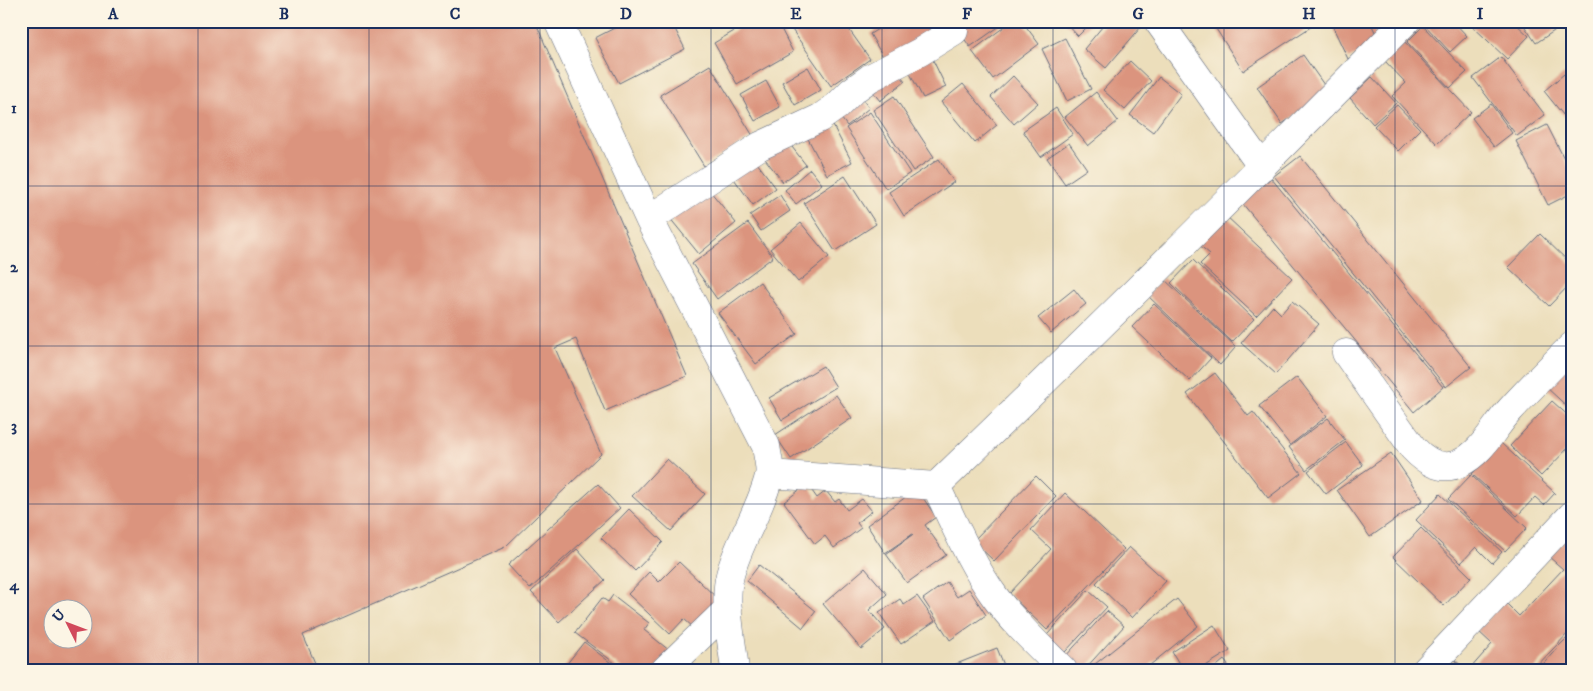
<svg xmlns="http://www.w3.org/2000/svg" width="1593" height="691" font-family="'IM FELL DW Pica',serif">
<style>
.building{fill:#db947e;fill-rule:evenodd}
.lines{fill:none;stroke-linecap:round;stroke-linejoin:round}
.minor-casing{stroke:#646c7f;stroke-width:29}
.minor{stroke:#fff;stroke-width:28}
.grid{fill:none;stroke:#1b2f5e;stroke-width:1;stroke-opacity:0.55}
.neatline{fill:none;stroke:#1b2f5e;stroke-width:2}
.grid-label{font-size:16px;text-anchor:middle;font-weight:bold;fill:#1b2f5e}
</style>
<rect width="100%" height="100%" fill="#fcf5e5"/>
<filter id="ink" filterUnits="userSpaceOnUse"><feTurbulence type="fractalNoise" baseFrequency=".02" numOctaves="2"/><feDisplacementMap in="SourceGraphic" scale="10" xChannelSelector="R" yChannelSelector="G"/><feConvolveMatrix kernelMatrix="1 2 1 2 8 2 1 2 1" color-interpolation-filters="sRGB"/></filter>
<filter id="wash" filterUnits="userSpaceOnUse"><feTurbulence type="fractalNoise" baseFrequency=".0096" numOctaves="4" result="noise"/><feDisplacementMap in="SourceGraphic" scale="20" xChannelSelector="R" yChannelSelector="G"/><feGaussianBlur stdDeviation="1.12" result="paint"/><feColorMatrix in="noise" values="0 0 0 0 0 0 0 0 0 0 0 0 0 0 0 0 0 1.4 0 .05"/><feComposite in="paint" operator="in"/></filter>
<g filter="url(#wash)">
<rect width="100%" height="100%" fill="#ecdebb"/>
<g id="blocks">
<path class="building" d="M21,21H535L687,376L605,411L576,339L555,348L601,454L505,547L303,635L318,670H21ZM52,608H82V638H52Z
M628,21H671L685,49L619,83L595,38Z
M751,21H777L793,52L737,84L714,43Z
M786,21H843L870,59L831,86Z
M891,21H924L931,32L885,60L870,34Z
M959,21H1007L970,47L954,24Z
M1012,21H1022L1039,44L993,79L972,51Z
M1064,21H1093L1078,36Z
M1107,21H1134L1141,27L1106,68L1084,49Z
M1211,21H1320L1243,71Z
M1330,21H1370L1380,43L1348,59Z
M1425,21H1453L1467,36L1450,52L1423,23Z
M1467,21H1513L1529,36L1507,59Z
M1521,21H1569L1536,43Z
M1423,26L1467,72L1450,88L1407,42Z
M1065,38L1091,89L1067,101L1042,49Z
M1403,40L1471,112L1437,144L1392,96L1406,83L1383,59Z
M929,52L946,87L923,98L905,64Z
M1303,55L1329,92L1282,124L1257,87Z
M1501,57L1545,115L1517,136L1473,78Z
M1130,61L1151,81L1125,110L1103,90Z
M710,65L753,136L704,166L660,95Z
M808,67L821,90L795,105L782,82Z
M894,67L905,81L880,101L869,87Z
M1564,74L1572,84V126L1544,91Z
M1013,76L1038,103L1014,124L991,97Z
M1159,77L1181,94L1153,132L1130,115Z
M1372,77L1396,103L1373,124L1350,98Z
M766,81L780,107L755,121L741,95Z
M963,84L997,125L975,143L941,102Z
M857,92L869,108L847,126L835,110Z
M1096,92L1118,121L1088,146L1065,117Z
M894,96L934,157L913,171L873,110Z
M1491,104L1512,133L1494,147L1472,118Z
M1397,105L1420,129L1398,151L1374,126Z
M1056,108L1073,134L1041,157L1023,131Z
M870,112L910,173L886,189L846,128Z
M828,116L852,162L827,175L803,129Z
M1547,125L1572,174V193L1548,205L1516,141Z
M785,138L806,165L783,182L762,155Z
M1069,143L1087,169L1065,184L1047,158Z
M751,155L776,188L753,205L729,172Z
M1300,156L1471,367L1446,387L1274,176Z
M939,159L954,182L904,216L889,192Z
M810,169L822,184L796,204L785,190Z
M845,176L876,224L835,251L804,203Z
M1271,178L1443,387L1414,412L1242,203Z
M706,186L736,223L699,254L669,217Z
M780,195L790,211L761,231L750,215Z
M1225,215L1292,278L1256,316L1200,264L1210,254L1198,244Z
M748,223L773,257L717,299L692,264Z
M801,223L829,257L798,282L770,249Z
M1540,234L1572,265V282L1549,306L1508,267Z
M1193,260L1254,319L1232,342L1171,283Z
M1163,278L1236,347L1220,365L1147,295Z
M760,282L797,334L756,364L718,313Z
M1074,289L1086,304L1051,333L1038,318Z
M1292,301L1319,324L1276,374L1241,343L1273,306L1281,314Z
M1154,304L1211,358L1190,381L1132,327Z
M1572,360V411L1546,387Z
M823,366L836,387L782,420L769,398Z
M1215,373L1248,416L1253,412L1301,473L1268,498L1187,394Z
M1297,377L1327,416L1290,445L1259,406Z
M836,395L852,418L791,459L775,435Z
M1552,401L1572,419V444L1541,476L1510,446Z
M1328,418L1345,440L1306,470L1289,447Z
M1346,442L1363,465L1326,494L1308,471Z
M1501,443L1555,493L1544,505L1535,497L1517,516L1472,474Z
M1391,453L1423,500L1370,537L1337,490Z
M667,459L705,494L671,531L632,496Z
M1471,475L1527,528L1505,551L1448,499Z
M1036,476L1056,496L994,561L973,541Z
M598,484L620,508L530,589L508,565Z
M807,484L817,498L826,491L835,502L839,499L847,510L862,499L872,511L857,523L861,528L834,548L825,536L815,544L784,502Z
M917,489L936,517L925,525L946,555L907,583L886,554L913,534L885,553L867,525Z
M1065,493L1124,549L1047,630L1009,594L1051,549L1031,530Z
M1440,494L1502,552L1492,563L1476,547L1461,563L1416,520Z
M629,509L663,542L635,571L601,538Z
M1421,528L1471,577L1444,606L1393,557Z
M1570,535L1572,536V629L1533,670H1469L1492,644L1477,630L1504,601L1519,616L1563,569L1549,557Z
M1129,547L1166,581L1132,618L1096,583Z
M577,549L605,580L559,622L531,592Z
M679,562L720,601L694,628L684,619L670,634L628,594L649,572L659,582Z
M759,565L816,611L803,628L747,581Z
M865,568L887,594L869,610L885,629L861,649L823,604Z
M947,582L957,597L969,589L986,615L950,640L923,599Z
M1088,590L1107,607L1065,652L1047,635Z
M613,595L649,623L644,630L670,651L655,670H624L575,633L602,598L608,602Z
M917,596L935,621L901,644L879,613L900,599L904,605Z
M1177,599L1198,626L1144,670H1091L1090,668Z
M1107,611L1124,626L1084,670H1075L1063,659Z
M1214,625L1230,651L1199,670H1183L1172,652Z
M1572,633V670H1538L1559,646Z
M584,642L620,670H562Z
M997,648L1006,670H941Z
M1224,660L1232,670H1212Z
M1455,660L1466,670H1446Z"/>
</g>
</g>
<g filter="url(#ink)">
<use href="#blocks" fill-opacity="0" stroke="#646c7f" stroke-width="1"/>
<g class="lines">
<g class="minor-casing">
<path id="minor" d="M558,21L649,219L766,446C767,455 771,467 769,476C761,510 739,540 730,575C723,602 732,642 735,670
M1158,21L1262,167
M649,219L760,146L820,118L837,106L852,91L870,78L920,52L954,31
M1346,353L1413,448C1425,461 1442,472 1460,463C1483,452 1494,427 1510,410C1530,388 1551,367 1572,346
M770,474L936,486
M665,670L728,609
M1063,670C1040,647 1015,624 995,597C971,564 954,523 936,486C1095,333 1251,178 1406,21
M1426,670L1572,515"/>
</g>
<use href="#minor" class="minor"/>
</g>
</g>
<path class="grid" d="M198,21V670M369,21V670M540,21V670M711,21V670M882,21V670M1053,21V670M1224,21V670M1395,21V670M21,186H1572M21,346H1572M21,504H1572"/>
<rect width="1593" height="691" fill="none" stroke="#fcf5e5" stroke-width="55"/>
<g transform="translate(68 624) rotate(312)"><circle r="24" fill="#fcf5e5" stroke="#a2a6af"/>
<path d="M0-4L9 19L0 12L-9 19Z" fill="#d1495b"/>
<text y="-8" font-size="14" font-weight="bold" text-anchor="middle" fill="#1b2f5e">U</text>
</g>
<rect x="28" y="28" width="1538" height="636" class="neatline"/>
<g class="grid-label">
<text x="113" y="19">A</text>
<text x="284" y="19">B</text>
<text x="455" y="19">C</text>
<text x="626" y="19">D</text>
<text x="796" y="19">E</text>
<text x="967" y="19">F</text>
<text x="1138" y="19">G</text>
<text x="1309" y="19">H</text>
<text x="1480" y="19">I</text>
<text x="14" y="113">1</text>
<text x="14" y="272">2</text>
<text x="14" y="431">3</text>
<text x="14" y="590">4</text>
</g>
</svg>
